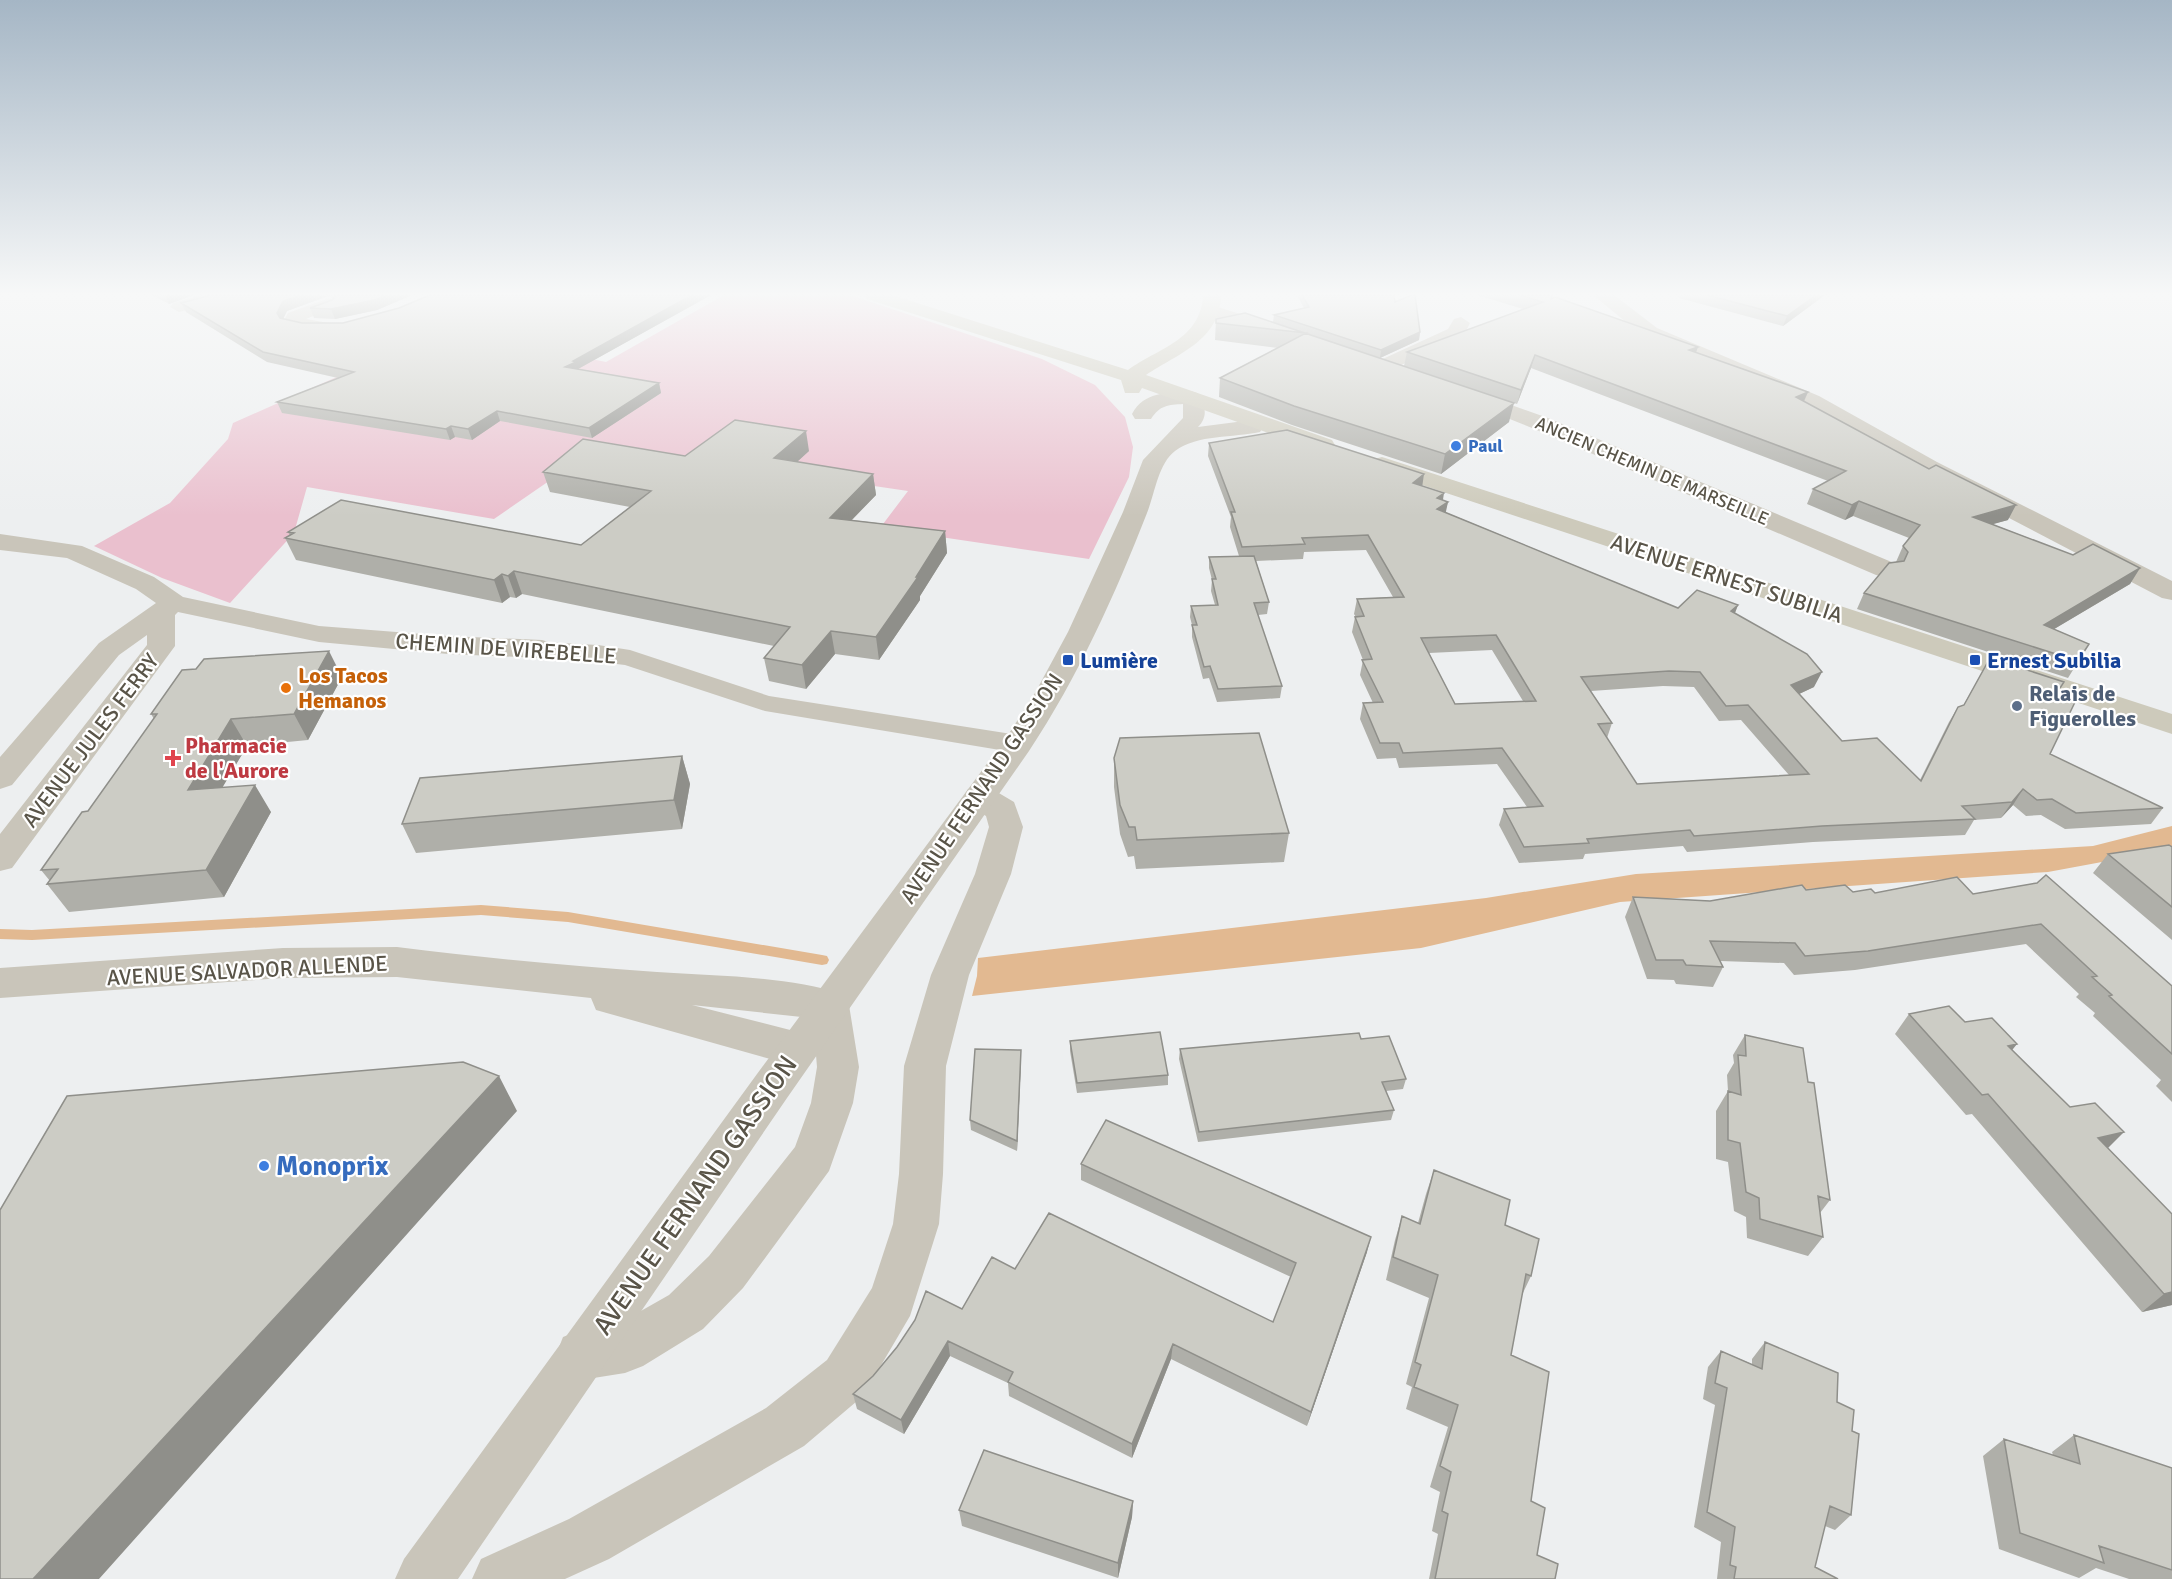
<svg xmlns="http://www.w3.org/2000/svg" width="2172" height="1579" font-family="Signika,sans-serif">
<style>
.green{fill:#eac0ce}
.water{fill:#e2b991}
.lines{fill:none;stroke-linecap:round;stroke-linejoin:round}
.stream{fill:#e2b991;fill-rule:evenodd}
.pedestrian{fill:#c9c5ba;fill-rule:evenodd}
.minor{fill:#c9c5ba;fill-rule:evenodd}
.tertiary{fill:#c9c5ba;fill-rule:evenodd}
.secondary{fill:#cdcabb;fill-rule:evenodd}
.wall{fill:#afafa9;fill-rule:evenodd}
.shaded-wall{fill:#8f8f8a}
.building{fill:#ccccc5;stroke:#8f8f8a;stroke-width:1.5;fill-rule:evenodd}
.shop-dot{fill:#3f7fe0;stroke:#fff;stroke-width:2}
.transit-dot{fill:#1a4fb4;stroke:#fff;stroke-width:2}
.food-dot{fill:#e8710a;stroke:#fff;stroke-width:2}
.service-dot{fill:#5c6f8a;stroke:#fff;stroke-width:2}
.health-dot{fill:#e0444e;stroke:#fff;stroke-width:2}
.labels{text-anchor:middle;stroke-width:4.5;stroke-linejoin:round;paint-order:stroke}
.far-shop-label{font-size:18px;font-weight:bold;fill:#366cbe;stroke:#fff;text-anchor:start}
.far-street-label{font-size:18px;fill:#595448;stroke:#fff}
.street-label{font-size:22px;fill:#595448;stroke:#fff}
.transit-label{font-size:22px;font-weight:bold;fill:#164399;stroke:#fff;text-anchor:start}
.food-label{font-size:22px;font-weight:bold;fill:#c56008;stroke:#fff;text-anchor:start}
.service-label{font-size:22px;font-weight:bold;fill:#4e5e75;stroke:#fff;text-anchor:start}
.health-label{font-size:22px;font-weight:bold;fill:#be3a42;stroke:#fff;text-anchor:start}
.near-shop-label{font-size:27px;font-weight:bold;fill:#366cbe;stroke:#fff;text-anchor:start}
.near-street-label{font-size:27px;fill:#595448;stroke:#fff}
</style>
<rect width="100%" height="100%" fill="#edeff0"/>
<path class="green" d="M724,295H850L1042,359L1095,385L1125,417L1133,447L1129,477L1089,559L880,528L908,491L628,450L597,448L494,519L307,487L294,533L230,603L162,578L94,546L170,503L228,439L233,423L444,329L606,362Z"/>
<path class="water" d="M2172,826V849L2048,872L1620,902L1421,948L972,996L977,976L978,958L1486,898L1636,874L2093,846Z"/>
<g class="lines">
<path class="stream" d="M481,905L568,912L822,955L827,956L829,960L827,964L822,965L568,922L481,915L32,940L0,939V929L32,930Z"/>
<path class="pedestrian" d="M542,642L598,645L630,650L769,696L1018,735L1028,738L1032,744L1028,750L1018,753L765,711L625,665L533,654L530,649L533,644Z"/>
<path class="minor" d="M201,295H231L228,299L179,312L170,307L173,303Z
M1593,295H1614L1657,328L1819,396L1937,462L2172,581V600L2162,598L1921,472L1805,404L1643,336Z
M329,298L338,303L335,307L306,319L340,325L342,329L340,333L333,335L285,326L283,322L288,313Z
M1211,305L1279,326L1281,330L1272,336L1205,314L1202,310Z
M1461,317L1470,323L1463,337L1388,371H1374L1371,367L1374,363L1448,329L1454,319Z
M1469,390L1548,418L1894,563L1898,569L1894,575L1885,577L1876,575L1532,428L1462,400L1459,396L1462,392Z
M0,534L82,546L154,577L183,597L319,626L448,636L542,640L552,643L556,649L552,655L542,658L448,654L319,642L178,612L175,615V646L12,868L0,871V834L147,645V635L119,655L12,785L0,789V757L99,643L156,603L136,589L67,558L0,550Z
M980,786L992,789L1014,802L1023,827L1011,874L969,975L946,1066L943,1174L939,1224L910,1316L863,1396L804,1446L609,1559L565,1579H472L481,1559L569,1519L766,1408L827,1360L872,1288L893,1224L899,1174L904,1066L931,975L975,874L989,827L986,816L968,805L963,797L968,789Z
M397,947C484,958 570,966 657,972C715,976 788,976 843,994L849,1005L859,1067L853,1103L829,1171L743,1288L703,1329L643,1366L625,1373L581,1380L563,1373L556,1355L563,1337L581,1330L618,1324L669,1295L709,1256L795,1147L811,1103L817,1067L816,1055L812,1061L798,1066L774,1060L596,1010L591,998L397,977L283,978L0,998V968L283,948ZM692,1005L811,1018L814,1039L798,1032Z"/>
<path class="tertiary" d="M1190,391L1197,393C1205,404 1209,416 1198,427L1252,420L1260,422L1263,427L1260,432C1233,438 1198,434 1175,451C1158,464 1155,493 1147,513C1115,595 1078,677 1029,751L787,1098L458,1579H395L404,1559L757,1074L1006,738L1035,693L1068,632L1123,512L1143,460L1183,418V404C1168,405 1160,405 1151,419H1135L1132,414C1144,391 1168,393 1190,391Z"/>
<path class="secondary" d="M864,295H892L1128,370C1158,348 1201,340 1203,295H1221C1220,341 1177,354 1146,375L1332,440L1335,445L1332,450H1316L1142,388L1139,393H1125L1121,380L867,299Z
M1382,457L2172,714V734L1374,469L1371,464L1374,459Z"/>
</g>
<path class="wall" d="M152,295H194L169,304Z
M211,295H412L377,310L335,319L314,318L310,308L332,300L333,298L328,296L287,311L283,319L302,323H343L399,308L430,295H711L578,369L659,383L661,393L592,438L500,421L472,440L455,437L450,440L282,413L277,402L338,378L267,362L186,312L181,303Z
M1297,295H1394L1395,302L1420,332L1419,340L1380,358L1341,345L1509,422L1441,474L1292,425L1219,397L1220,378L1278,348L1215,340L1216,319L1273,322L1274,315L1304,308Z
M1477,295H1553L1552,298L1698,347L1696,352L1808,392L1804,402L2008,520L1992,524L2073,555L2140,568L2130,584L2054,629L2089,644L2068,678L1857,609L1864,593L1896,562L1903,546L1909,538L1853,516L1845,520L1807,504L1813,489L1828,481L1531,368L1517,404L1404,366L1407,352L1523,309Z
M1680,295H1825L1783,326L1679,298Z
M1209,443L1422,486L1443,500L1448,502L1445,512L1678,608L1738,605L1735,613L1814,687L1799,694L1842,741L1920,780L1949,722L1958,707L1963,706L1990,658L2058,692L2050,754L2163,808L2151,824L2065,829L2041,815L2026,816L2013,805L2001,818L1974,820L1965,835L1813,842L1687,852L1683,846L1585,854L1583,859L1519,863L1499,825L1504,809L1527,807L1497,764L1399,768L1396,758L1377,759L1360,719L1363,703H1373L1360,675L1363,660L1352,632L1355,617H1356L1354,614L1357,599L1393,597L1366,550L1304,552L1303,559L1256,561L1269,602L1267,614L1258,615L1282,686L1280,698L1217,702L1209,678L1203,679L1192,637V625L1190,617L1191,606L1215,605L1211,591L1212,580L1209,568V557L1239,556L1230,527L1231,517L1208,456ZM1492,650L1523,701L1455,704L1429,653ZM1663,686L1694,687L1719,721L1741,720L1789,775L1637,784L1607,738L1612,723L1591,691Z
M809,451L797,462L873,474L876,495L852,520L945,531L947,553L920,596V600L879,660L835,654L806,689L769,681L764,658L774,646L522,594L516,598L510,597L502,603L296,560L285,538L290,536L288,532L581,545L630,507L550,492L543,472L685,456Z
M342,677L308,740L247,746L222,787L271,812L224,897L69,912L47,884L50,881L41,870L88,811L154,719L151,714Z
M682,756L690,784L682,829L416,853L402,824Z
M1114,758L1289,833L1284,862L1136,869L1134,856L1128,857L1120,834L1114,787Z
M2172,847V940L2093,873L2108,854Z
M2037,883L2172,986V1102L2156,1086L2161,1080L2093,1016L2095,1013L2076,997L2079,994L2026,944L1855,970L1794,975L1784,963L1720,961L1723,967L1713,987L1676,984L1674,980L1647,979L1625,917L1633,897L1710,901L1806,890L1875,893L1973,894Z
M1909,1014L1965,1022L2012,1050L2108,1148L2172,1305L2142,1312L1972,1114L1966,1115L1895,1034Z
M1745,1035L1808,1082L1830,1200L1820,1213L1823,1237L1808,1256L1747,1238L1746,1217L1734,1211L1728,1162L1716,1159V1111L1728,1091L1727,1075L1734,1063L1733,1055Z
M1361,1039L1406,1079L1403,1089L1386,1091L1394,1110L1391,1120L1198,1142L1179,1059L1180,1049Z
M1070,1041L1168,1075V1085L1077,1093L1070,1051Z
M1021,1060L1017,1151L971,1130L970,1120Z
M1081,1164L1367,1252L1307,1426L1171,1359L1132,1458L1009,1396L1008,1383L950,1356L904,1434L857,1409L853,1394L1015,1269L1273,1322L1291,1277L1081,1180Z
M1434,1170L1505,1225L1531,1276L1522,1295L1511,1355L1537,1555L1555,1579H1429L1438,1534L1432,1531L1440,1492L1430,1487L1448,1427L1406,1409L1412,1387L1406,1384L1429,1298L1386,1280L1395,1240L1402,1216L1418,1223L1426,1194Z
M1765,1342L1837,1402L1852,1431L1851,1515L1835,1530L1825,1526L1815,1567L1838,1579H1717L1721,1542L1694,1527L1715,1405L1703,1399L1708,1367L1721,1351L1752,1364V1359Z
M2074,1435L2172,1468V1579H2129L2096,1568L2079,1578L1999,1549L1983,1456L2004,1439L2053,1455L2052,1452Z
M1133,1501L1132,1517L1118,1578L962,1526L959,1510Z"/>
<path class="shaded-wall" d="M165,295H194L169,304Z
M300,295L328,296L287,311L281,323L277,313L283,301Z
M386,295H412L377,310L335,319L331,309Z
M692,295H711L578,369L565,367L573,361Z
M1816,295H1825L1783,326L1787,316Z
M1420,332L1419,340L1380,358L1381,350Z
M1698,347L1693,360L1689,350Z
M1535,355L1531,368L1517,404L1521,390Z
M659,383L661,393L592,438L589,428Z
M1808,392L1802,405L1796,397Z
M1514,403L1509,422L1441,474L1445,454Z
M497,411L500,421L472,440L468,429Z
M451,426L455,437L450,440L446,429Z
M806,431L809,451L778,479L774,458Z
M873,474L876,495L833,539L830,518Z
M1424,474L1422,488L1413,483Z
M1444,493L1442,506L1448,502L1445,516L1434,523L1437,498Z
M1859,501L1853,516L1845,520L1852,505Z
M2016,505L2008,520L1965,532L1973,517Z
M945,531L947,553L920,596V600L879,660L876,637L916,577Z
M2140,568L2130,584L2034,641L2044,625Z
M514,571L522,594L516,598L508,576Z
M502,574L510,597L502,603L494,580Z
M1738,605L1732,620L1731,611Z
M831,631L835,654L806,689L802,665Z
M329,651L342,677L308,740L294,714Z
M1822,672L1814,687L1784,701L1791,685Z
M231,719L247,746L205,817L188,790Z
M682,756L690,784L682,829L674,800Z
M255,785L271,812L224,897L206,870Z
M2023,789L2013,805L2001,818L2012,802Z
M2017,1044L2001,1064L2008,1046Z
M1021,1050V1060L1017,1151V1141Z
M499,1076L517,1111L99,1579H33Z
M2124,1132L2105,1151L2098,1138Z
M1371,1237L1367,1252L1307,1426L1311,1412Z
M2172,1292V1305L2142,1312L2164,1294Z
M948,1341L950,1356L904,1434L901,1420Z
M1173,1344L1171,1359L1132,1458V1444Z
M1133,1501L1132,1517L1118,1578V1563Z"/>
<path class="building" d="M211,295H300L283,301L277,313L280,318L302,323H343L399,308L430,295H692L573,361L576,362L565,367L659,383L589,428L497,411L468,429L451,426L446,429L277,402L354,372L263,352L181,303Z
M336,295H386L374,300L331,309L310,308L332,300Z
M1302,295H1394L1395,302L1412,295H1415L1420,332L1381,350L1274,315L1309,307Z
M1520,295H1552L1551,299L1555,297L1698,347L1689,350L1808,392L1796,397L1929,469L1936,465L2016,505L1973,517L2073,555L2093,544L2140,568L2044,625L2089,644L2078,661L1864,593L1889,563L1904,561L1908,552L1903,546L1920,525L1859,501L1852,505L1813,489L1846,471L1535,355L1521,390L1407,352L1543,302Z
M1707,295H1816L1787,316Z
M1245,313L1514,403L1445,454L1294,406L1220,378L1306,333L1216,323V319Z
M735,420L806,431L774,458L873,474L830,518L945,531L916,577H918L876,637L831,631L802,665L764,658L790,627L514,571L508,576L502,574L494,580L285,538L294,533L288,532L341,500L581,545L651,491L543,472L583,439L685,456Z
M1287,430L1424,474L1413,483L1444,493L1437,498L1448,502L1437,509L1678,608L1697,590L1738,605L1731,611L1807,654L1822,672L1791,685L1842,741L1877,738L1921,781L1958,707L1964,705L1990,658L2064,682L2058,691L2077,698L2050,754L2163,808L2076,813L2052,799L2037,800L2023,789L2012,802L1962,806L1975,819L1822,826L1694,836L1690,830L1587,839L1589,843L1524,847L1504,809L1543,806L1502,748L1403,753L1399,743H1380L1363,703L1383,702L1362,660L1372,659L1355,617L1364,616L1357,599L1404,597L1368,535L1302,538L1305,544L1242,547L1231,512H1235L1209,443ZM1496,635L1536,701L1455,704L1421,638ZM1669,671L1700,672L1726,706L1748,705L1809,774L1637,784L1598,724L1612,723L1581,677Z
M1254,556L1269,602L1254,603L1282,686L1218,689L1210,666L1204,667L1192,625H1197L1191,606L1218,605L1212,579H1216L1209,557Z
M329,651L294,714L231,719L188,790L255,785L206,870L47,884L58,869L41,870L82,812L88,811L157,714H151L182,670L196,669L204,659Z
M1259,733L1289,833L1137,840L1135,827H1129L1120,805L1114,758L1120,738Z
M682,756L674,800L402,824L420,778Z
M2169,845L2172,847V907L2108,854Z
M2046,875L2172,986V1054L2109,996L2112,995L2092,977L2097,976L2041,924L1868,951L1805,956L1795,943L1710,941L1723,967L1686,965L1683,960H1656L1633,897L1710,901L1802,885L1806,890L1845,885L1853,892L1871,889L1875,893L1957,877L1973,894L2037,883Z
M1949,1006L1965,1022L1992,1018L2017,1044L2008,1046L2070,1107L2095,1103L2124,1132L2098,1138L2172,1214V1292L2164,1294L1988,1094L1982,1095L1909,1014Z
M1160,1032L1168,1075L1077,1083L1070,1041Z
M1359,1033L1361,1039L1389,1036L1406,1079L1382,1082L1394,1110L1199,1132L1180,1049Z
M1745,1035L1803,1048L1808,1082L1814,1083L1830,1200L1818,1196L1823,1237L1760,1219L1759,1198L1746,1192L1740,1143L1728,1140V1091L1741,1095L1738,1055L1746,1056Z
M975,1049L1021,1050L1017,1141L970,1120Z
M463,1062L499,1076L33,1579H0V1210L67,1096Z
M1106,1120L1371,1237L1311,1412L1173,1344L1132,1444L1008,1382L1013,1372L948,1341L901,1420L853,1394L873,1376L897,1347L915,1320L926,1291L962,1309L992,1257L1015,1269L1049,1213L1273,1322L1296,1263L1081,1164Z
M1434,1170L1510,1200L1505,1225L1539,1239L1531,1276L1526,1274L1511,1355L1549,1372L1531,1501L1545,1508L1537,1555L1558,1564L1555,1579H1435L1448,1514L1442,1511L1451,1472L1440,1466L1458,1405L1414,1387L1421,1365L1415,1362L1438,1275L1393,1257L1402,1216L1420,1224Z
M1765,1342L1838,1373L1837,1402L1854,1410L1852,1431L1859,1434L1851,1515L1830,1506L1815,1567L1838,1579H1734L1736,1567L1730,1565L1735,1527L1707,1512L1727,1388L1715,1383L1721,1351L1762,1369Z
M2074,1435L2172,1468V1570L2099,1546L2104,1563L2020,1533L2004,1439L2080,1464Z
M984,1450L1133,1501L1118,1563L959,1510Z"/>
<linearGradient id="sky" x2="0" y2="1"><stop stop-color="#a5b6c5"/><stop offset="0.57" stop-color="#f7f8f8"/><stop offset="1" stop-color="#f7f8f8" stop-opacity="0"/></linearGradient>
<rect width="2172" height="516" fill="url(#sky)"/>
<g class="shop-dot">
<circle cx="1456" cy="446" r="6"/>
<circle cx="264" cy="1166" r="6"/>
</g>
<g class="transit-dot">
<rect x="1062" y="654" width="12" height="12" rx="3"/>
<rect x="1969" y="654" width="12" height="12" rx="3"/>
</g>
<circle class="food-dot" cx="286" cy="688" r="6"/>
<circle class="service-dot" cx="2017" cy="706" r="6"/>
<path class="health-dot" d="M170 749h6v6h6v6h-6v6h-6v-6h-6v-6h6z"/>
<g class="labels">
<g class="far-shop-label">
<text x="1468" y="452">Paul</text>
</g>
<g class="far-street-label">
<text transform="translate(1652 471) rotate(23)" y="6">ANCIEN CHEMIN DE MARSEILLE</text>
</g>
<g class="street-label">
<text transform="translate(1727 578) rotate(18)" y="8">AVENUE ERNEST SUBILIA</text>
<text transform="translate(506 648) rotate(4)" y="8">CHEMIN DE VIREBELLE</text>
<text transform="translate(90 740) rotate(-53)" y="8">AVENUE JULES FERRY</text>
<text transform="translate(981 788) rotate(-56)" y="8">AVENUE FERNAND GASSION</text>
<text transform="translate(247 970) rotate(-3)" y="8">AVENUE SALVADOR ALLENDE</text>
</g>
<g class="transit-label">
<text x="1080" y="668">Lumière</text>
<text x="1987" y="668">Ernest Subilia</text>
</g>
<g class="food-label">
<text x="298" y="683">Los Tacos<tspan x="298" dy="25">Hemanos</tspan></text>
</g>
<g class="service-label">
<text x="2029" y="701">Relais de<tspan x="2029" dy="25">Figuerolles</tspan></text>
</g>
<g class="health-label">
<text x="185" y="753">Pharmacie<tspan x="185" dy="25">de l'Aurore</tspan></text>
</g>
<g class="near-shop-label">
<text x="276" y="1175">Monoprix</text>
</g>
<g class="near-street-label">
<text transform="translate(695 1195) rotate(-55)" y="9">AVENUE FERNAND GASSION</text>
</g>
</g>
</svg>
